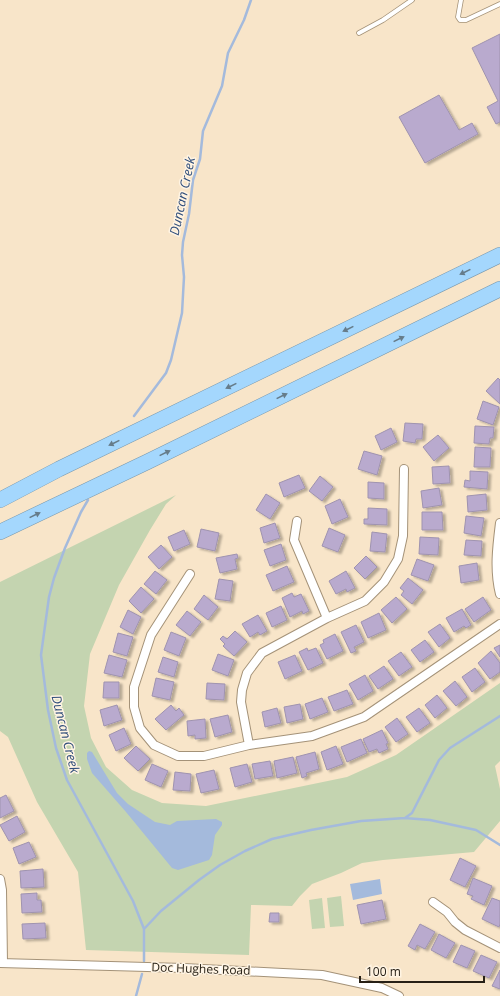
<svg xmlns="http://www.w3.org/2000/svg" width="500" height="996" font-family="'Open Sans',sans-serif">
<style>
.green{fill:#c4d4b0}
.water{fill:#a4badc}
.lines{fill:none;stroke-linecap:round;stroke-linejoin:round}
.stream{stroke:#a4badc;stroke-width:2.5}
.building{fill:#b9aace;stroke:#9f93af;filter:url(#shadow)}
.service-casing{stroke:#a49278;stroke-width:5.5}
.minor-casing{stroke:#a49278;stroke-width:10}
.motorway-casing{stroke:#7897ac;stroke-width:16}
.service{stroke:#fff;stroke-width:4}
.minor{stroke:#fff;stroke-width:8}
.motorway{stroke:#a4d7fd;stroke-width:15}
.oneway{fill:#667c8a}
.labels{text-anchor:middle;stroke-width:3;stroke-linejoin:round;paint-order:stroke}
.street-label{font-size:12px;fill:#272016;stroke:#fff4e3}
.water-label{font-size:13px;font-style:italic;fill:#304e7b;stroke:#fff4e3}
</style>
<defs>
<filter id="shadow"><feDropShadow dx="3" dy="2" stdDeviation="1" flood-color="#0004"/></filter>
</defs>
<rect width="100%" height="100%" fill="#f8e5c9"/>
<path class="green" d="M176,495L166,504L150,530L119,585L90,654L84,706L91,738L106,767L132,790L162,803L206,806L347,777L396,755L500,683V761L495,766L500,789V821L474,852L383,860L362,863L341,873L312,884L300,896L292,906L251,905L249,955L86,950L78,872L37,802L8,737L0,731V582Z
M341,896L344,926L330,927L327,898Z
M322,898L325,928L312,929L309,900Z"/>
<path class="water" d="M89,751L92,752L117,793L128,804L155,822L170,825L177,821L216,819L222,822V825L215,835L212,855L209,860L178,870L172,868L126,812L92,773L87,759V753Z
M380,879L382,894L353,900L350,884Z"/>
<g class="lines">
<path class="stream" d="M134,416L166,373L171,360L182,313L184,277L182,255L183,242L189,214L193,180L200,159L203,131L222,86L228,53L244,20L251,0
M88,500L81,512L65,548L54,578L49,597L41,655L48,710L56,748L67,780L133,901L144,929V961
M405,818L412,813L439,760L450,748L500,716
M144,929L161,911L199,880L220,865L245,851L272,839L311,830L361,821L405,818L430,820L476,830L500,845
M136,996L142,974"/>
</g>
<path class="building" d="M500,34V122L496,124L487,107L498,101L472,48Z
M439,95L459,130L472,123L478,134L425,163L399,117Z
M498,378L500,380V404L486,391Z
M483,401L499,407L493,425L477,419Z
M405,423L423,424L422,439H416L415,443L403,441Z
M475,426L494,427L493,438H490L489,444L474,443Z
M391,428L397,442L381,450L375,436Z
M438,435L449,448L434,461L423,447Z
M475,447L491,448L490,467H474Z
M364,451L382,456L377,475L358,469Z
M449,466L450,483L433,484L432,467Z
M470,471L488,472L487,489L464,487L465,480L470,481Z
M299,475L305,488L284,497L279,483Z
M320,476L333,487L322,501L309,491Z
M368,482L384,483V499L368,498Z
M439,488L442,505L423,508L421,491Z
M266,494L280,503L270,519L256,510Z
M486,494L487,510L468,512L467,496Z
M340,499L348,517L332,524L325,506Z
M368,508L387,509V525L364,524V519H368Z
M422,512H442L443,530H422Z
M466,516L484,518L481,536L464,533Z
M275,523L280,538L264,543L260,528Z
M329,528L345,535L338,552L322,546Z
M201,529L219,533L215,551L197,547Z
M184,530L190,544L174,551L168,537Z
M372,532L387,534L385,552L370,551Z
M420,537L439,538L438,555L419,554Z
M466,540L482,541L481,556L464,555Z
M281,544L286,560L270,566L264,550Z
M161,545L172,557L159,569L148,557Z
M237,554L238,558L235,559L237,569L220,573L216,558Z
M366,556L377,567L365,579L354,568Z
M417,559L434,565L428,581L411,575Z
M477,563L479,580L461,583L459,566Z
M287,566L294,582L273,591L266,575Z
M155,571L167,580L156,594L144,584Z
M346,571L355,588L347,592L346,589L336,594L329,581Z
M408,578L423,590L412,604L401,595L404,591L400,588Z
M219,579L233,581L230,601L215,599Z
M141,587L154,599L141,613L129,601Z
M292,593L294,597L301,594L309,611L303,614L302,611L290,617L282,598Z
M204,595L218,607L208,620L194,609Z
M396,597L407,609L392,623L381,610Z
M483,597L491,610L474,622L465,609Z
M281,606L287,620L272,627L266,613Z
M462,609L471,625L466,628L464,626L454,632L446,618Z
M128,610L141,617L133,634L120,627Z
M187,611L201,622L190,636L176,625Z
M379,613L386,630L368,638L361,622Z
M258,615L267,631L260,635L258,632L250,637L242,624Z
M440,624L450,638L439,647L428,632Z
M356,625L364,642L354,647L356,651L351,653L341,632Z
M235,631L247,642L234,656L223,646L225,644L220,639L223,636L227,639Z
M171,632L186,638L179,656L164,650Z
M118,633L133,637L127,656L113,652Z
M335,634L343,651L327,659L320,645L324,643L323,640Z
M425,640L434,652L420,662L411,650Z
M500,645V657L494,648Z
M307,648L308,651L316,648L323,663L308,670L299,652Z
M491,651L500,663V672L490,679L478,663Z
M401,652L412,667L399,676L388,661Z
M218,654L234,660L228,676L212,670Z
M109,655L127,660L122,677L104,673Z
M295,655L302,671L285,679L278,662Z
M163,657L178,662L174,677L158,672Z
M384,666L393,679L378,689L369,676Z
M475,668L485,682L472,692L462,677Z
M365,675L373,691L358,700L349,684Z
M156,678L174,682L170,700L152,696Z
M455,681L467,697L456,706L443,691Z
M104,682H119V698H103Z
M207,683L225,684L224,700L206,699Z
M347,690L353,704L334,711L328,697Z
M437,695L447,708L435,718L425,705Z
M322,698L328,712L310,719L305,704Z
M300,704L303,719L287,723L284,707Z
M117,705L122,720L104,726L100,710Z
M171,705L176,711L179,708L184,715L166,730L155,719Z
M277,708L281,723L265,727L262,712Z
M419,708L430,723L417,732L406,717Z
M228,715L232,732L215,737L210,719Z
M397,718L408,734L396,742L385,727Z
M205,719L206,738L195,739V735L188,736L187,721Z
M124,728L131,744L116,751L109,735Z
M382,730L388,743L386,744L388,749L379,753L377,749L369,752L363,739Z
M361,739L367,753L347,762L341,747Z
M136,746L150,759L138,771L124,758Z
M336,746L343,764L327,770L321,752Z
M315,752L319,769L306,773L307,776L302,778L296,757Z
M293,757L297,773L277,778L274,761Z
M270,761L273,776L255,779L252,764Z
M152,764L168,771L161,787L145,780Z
M247,764L252,782L235,787L230,768Z
M214,770L219,789L201,793L196,774Z
M175,772L191,774L190,791L173,790Z
M6,795L14,811L0,818V798Z
M17,816L25,832L9,841L0,825Z
M29,842L36,857L19,864L13,848Z
M460,858L476,866L465,887L450,880Z
M43,869L44,887L21,888L20,871Z
M473,878L492,886L484,905L471,899L473,896L467,894Z
M37,893V900H41L42,912L22,913L21,894Z
M492,898L500,901V924L499,927L482,919Z
M382,900L386,919L361,924L357,905Z
M270,913H279V922H269Z
M45,923L46,938L23,939L22,924Z
M420,924L435,932L425,949L417,945L415,950L408,946Z
M439,934L455,943L446,958L431,950Z
M461,945L475,951L467,968L453,962Z
M481,955L497,962L489,978L473,971Z
M500,970V989L492,986Z"/>
<g class="lines">
<g class="service-casing">
<path id="service" d="M461,0L458,17L460,20H466L500,4
M359,33L383,20L412,0"/>
</g>
<g class="minor-casing">
<path id="minor" d="M500,523C497,547 494,570 500,594
M190,574L151,635L134,687V707L140,728L154,745L178,756H204L249,745L312,736L364,717L500,624
M327,618L365,601L384,582L398,559L403,536L404,469
M249,745L241,702L242,690L247,673L262,653L327,618L294,540L297,521
M0,879L2,890L3,963
M433,902L447,912L455,922L465,930L500,948
M0,963L184,968L322,975L382,988L399,996"/>
</g>
<g class="motorway-casing">
<path id="motorway" d="M0,500L59,469L500,255
M0,532L147,462L500,289"/>
</g>
<use href="#service" class="service"/>
<use href="#minor" class="minor"/>
<use href="#motorway" class="motorway"/>
</g>
<defs><path id="oneway-solid" d="M-6-.8H1V-3.2L6.5 0L1 3.2V.8H-6Z"/></defs>
<g class="oneway">
<use href="#oneway-solid" transform="translate(465 272) rotate(154)"/>
<use href="#oneway-solid" transform="translate(348 329) rotate(154)"/>
<use href="#oneway-solid" transform="translate(399 339) rotate(-26)"/>
<use href="#oneway-solid" transform="translate(231 386) rotate(154)"/>
<use href="#oneway-solid" transform="translate(282 396) rotate(-26)"/>
<use href="#oneway-solid" transform="translate(114 443) rotate(154)"/>
<use href="#oneway-solid" transform="translate(165 453) rotate(-26)"/>
<use href="#oneway-solid" transform="translate(35 515) rotate(-26)"/>
</g>
<g class="labels">
<g class="street-label">
<text transform="translate(201 969) rotate(2)" y="4">Doc Hughes Road</text>
</g>
<g class="water-label">
<text transform="translate(182 196) rotate(-78)" y="5">Duncan Creek</text>
<text transform="translate(66 734) rotate(76)" y="5">Duncan Creek</text>
</g>
</g>
<path d="M360 976v6h124v-6" fill="none" stroke="#272016" stroke-width="2"/>
<text x="366" y="976" font-size="12" fill="#272016" stroke="#fff4e3" stroke-width="3" paint-order="stroke">100 m</text>
</svg>
